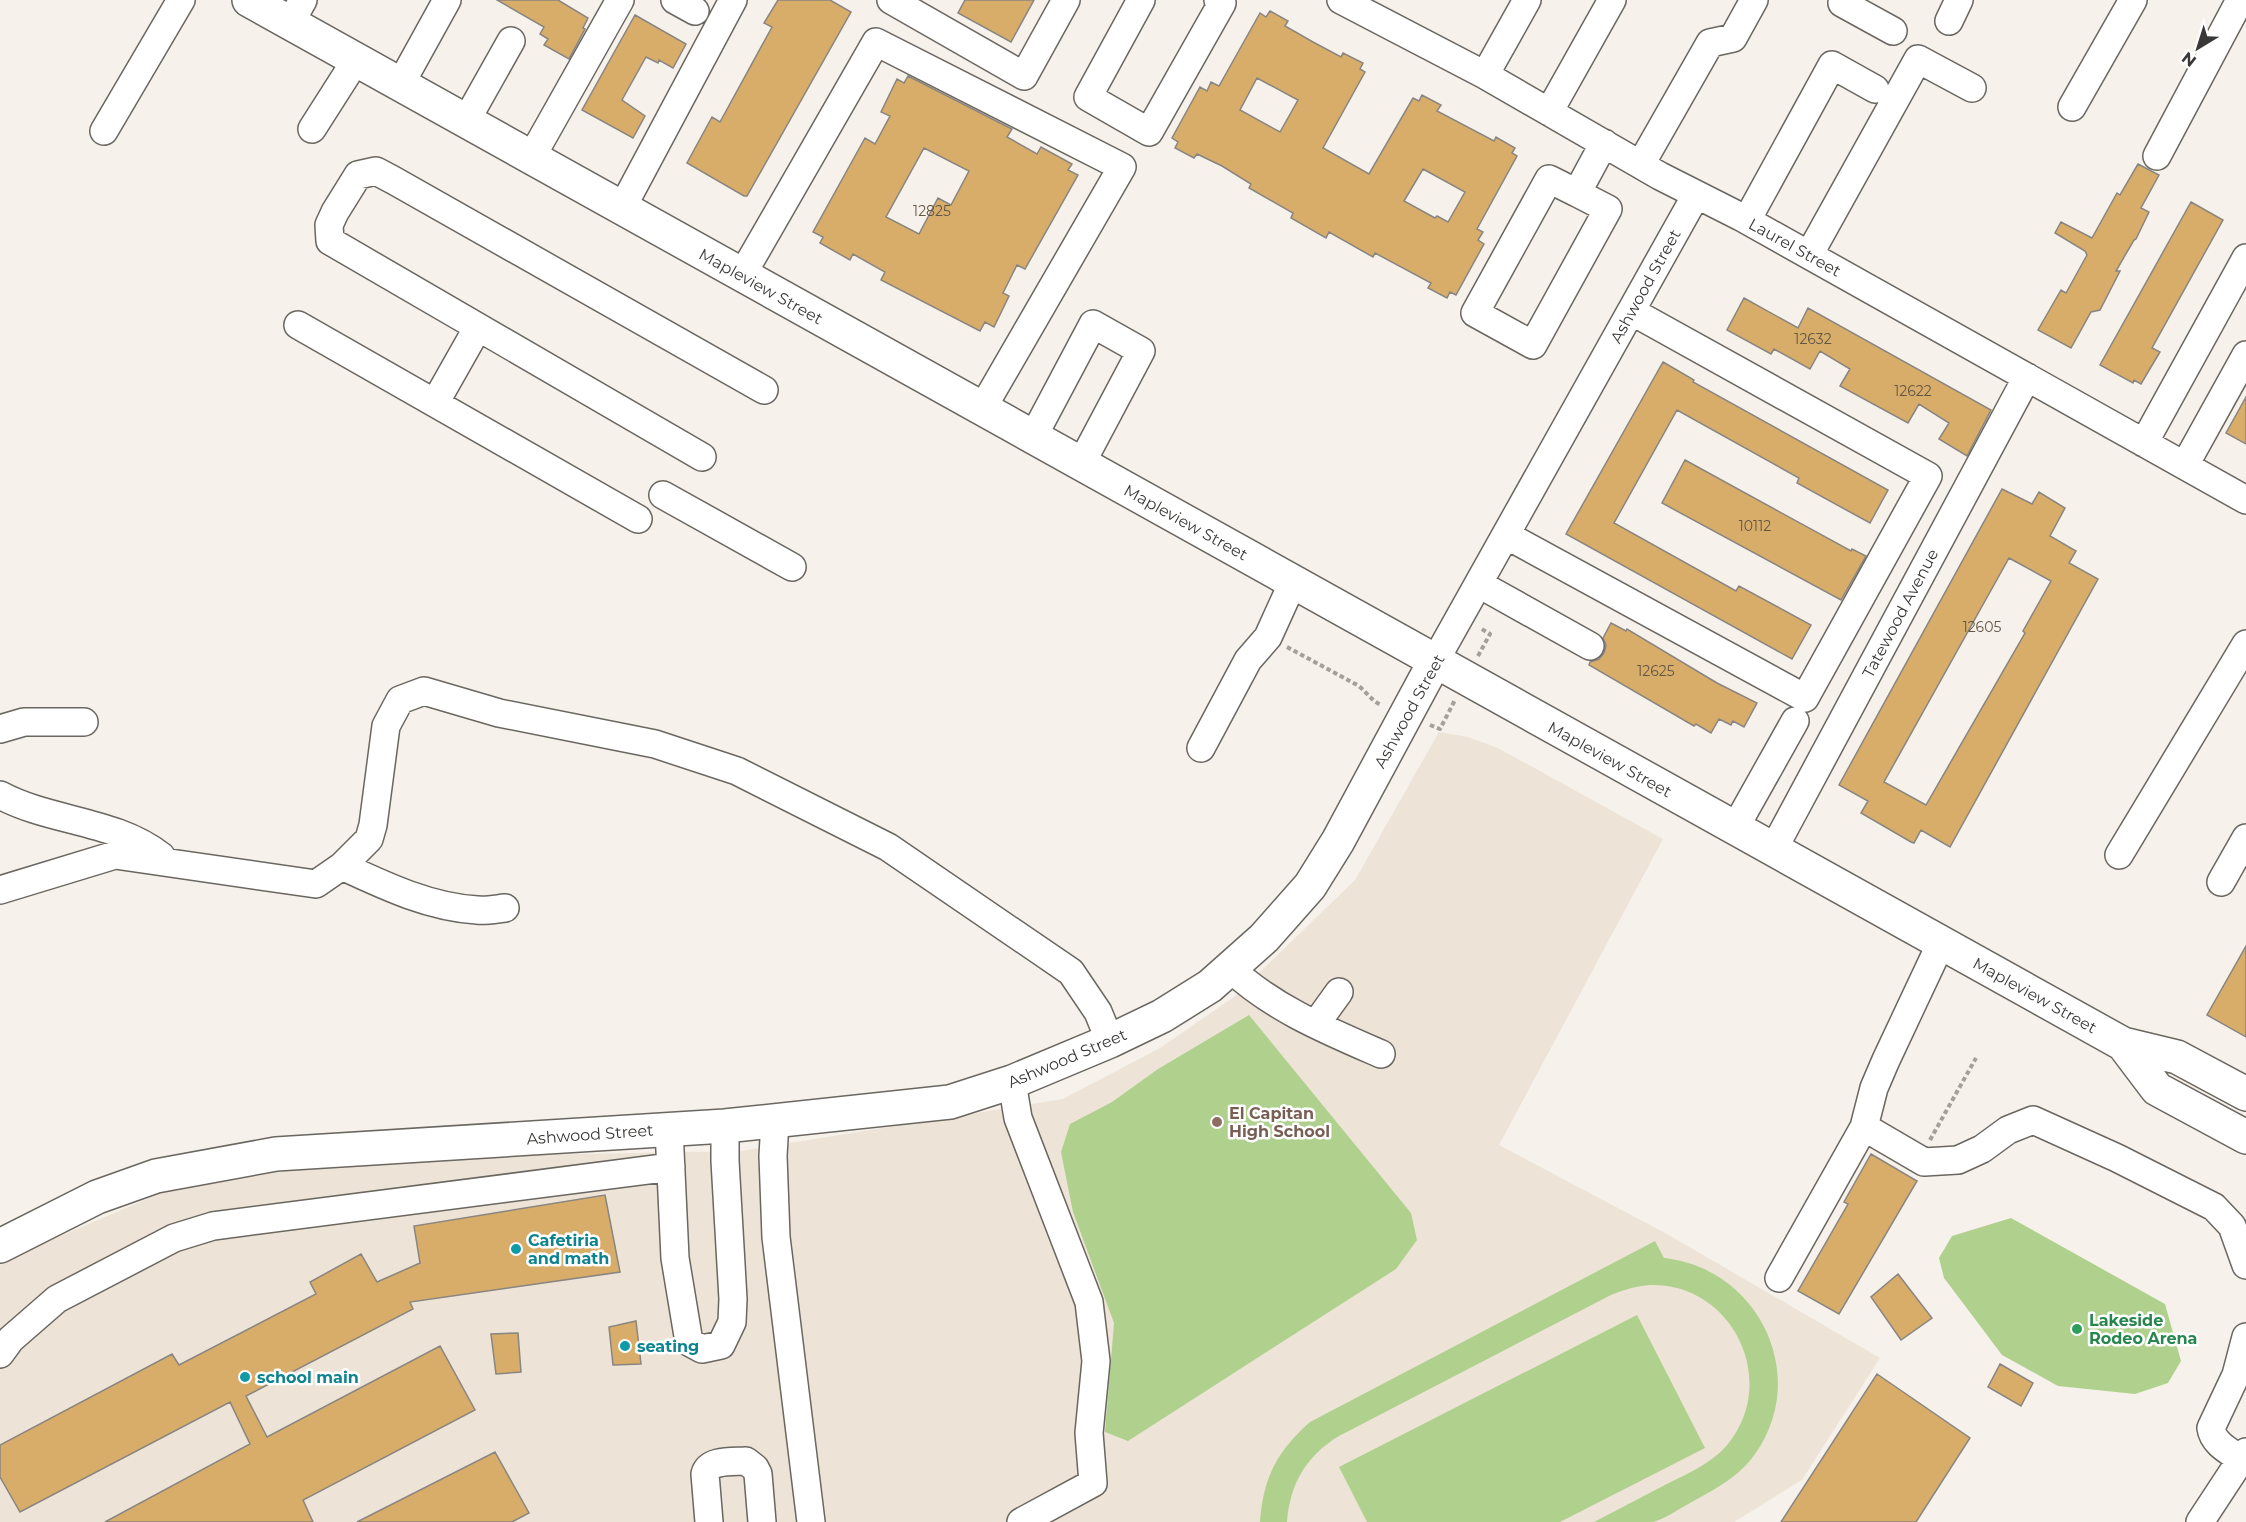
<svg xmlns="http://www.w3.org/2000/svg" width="2246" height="1522" font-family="Montserrat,sans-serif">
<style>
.built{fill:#ede4d7}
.green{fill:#b0d18e}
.building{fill:#d8ad6a;stroke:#898580;stroke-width:1.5;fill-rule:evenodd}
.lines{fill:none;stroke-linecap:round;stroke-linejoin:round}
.minor-casing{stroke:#6a6660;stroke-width:30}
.major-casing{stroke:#6a6660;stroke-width:36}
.path{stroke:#a39f9b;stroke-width:4;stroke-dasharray:4.5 3;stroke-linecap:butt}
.minor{stroke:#fff;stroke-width:27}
.major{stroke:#fff;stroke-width:33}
.education-dot{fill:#8d6e63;stroke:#fff;stroke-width:2}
.culture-dot{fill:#0f9aa8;stroke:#fff;stroke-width:2}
.leisure-dot{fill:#2e9e5b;stroke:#fff;stroke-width:2}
.labels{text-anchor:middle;stroke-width:5;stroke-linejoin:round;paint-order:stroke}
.number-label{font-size:14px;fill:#625543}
.street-label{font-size:16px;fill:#3a3836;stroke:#fff}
.education-label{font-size:16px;font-weight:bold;fill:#785e54;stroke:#fff;text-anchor:start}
.culture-label{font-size:16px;font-weight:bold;fill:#0d838f;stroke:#fff;text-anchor:start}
.leisure-label{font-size:16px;font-weight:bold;fill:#27864d;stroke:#fff;text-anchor:start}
</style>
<rect width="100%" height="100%" fill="#f6f1eb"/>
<path class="built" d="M1439,732L1468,737L1498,748L1663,839L1499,1145L1667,1234L1880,1358L1802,1480L1734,1522H0V1265L9,1258L175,1187L323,1166L527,1155L741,1151L1063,1099L1160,1048L1234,997L1355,880Z"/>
<path class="green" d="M1249,1015L1411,1213L1417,1240L1396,1269L1128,1441L1105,1432L1114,1323L1073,1212L1061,1152L1070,1124L1112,1102L1158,1069Z
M2011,1218L2165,1304L2181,1361L2168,1383L2135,1394L2058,1386L2002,1355L1944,1278L1939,1258L1952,1236Z
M1655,1241L1664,1258C1758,1268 1811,1375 1755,1454C1739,1477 1714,1490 1690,1503C1679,1509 1665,1519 1653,1522C1639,1522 1609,1522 1594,1522C1617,1510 1640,1498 1663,1486C1688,1473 1717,1462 1733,1437C1776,1374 1730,1285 1653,1285C1638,1285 1623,1290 1609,1296L1339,1436C1306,1456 1290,1484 1287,1522H1260C1263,1478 1277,1451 1310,1422Z
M1637,1315L1705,1448L1560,1522H1367L1339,1467Z"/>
<path class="building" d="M497,0H558L588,18L583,28L585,29L569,59L544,45L548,39L540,34L544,27Z
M778,0H830L851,12L747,196H744L687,163L712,117L720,122L772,27L764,23Z
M965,0H1034L1011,42L958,13Z
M1270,11L1288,21L1285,26L1313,42L1341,57L1343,53L1363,63L1360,69L1365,72L1323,148L1369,174L1413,98L1419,101L1422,95L1441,105L1437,111L1494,141L1496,137L1515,148L1512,153L1517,156L1477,229L1483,232L1478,240L1484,244L1456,295L1450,292L1447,298L1428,288L1431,283L1375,253L1373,257L1329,232L1326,238L1291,218L1293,213L1249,188L1251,184L1222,166L1197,154L1194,158L1175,148L1178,142L1172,138L1200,87L1207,91L1211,82L1219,86L1260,13L1266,17ZM1257,78L1298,100L1280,132L1240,110ZM1423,169L1465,192L1448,222L1437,216L1435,218L1404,201Z
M635,15L686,44L673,68L659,60L658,63L646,57L622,100L645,116L633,138L582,110Z
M908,76L1012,129L1007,137L1037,154L1041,147L1072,164L1068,170L1078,175L1025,269L1017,265L1003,293L1009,296L994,327L985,322L980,331L881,280L885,272L853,254L850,260L820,243L823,237L813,232L865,138L875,144L890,116L881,112L897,79L904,83ZM924,148L969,171L951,205L938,198L919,234L886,217Z
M2138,164L2159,175L2141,208L2149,212L2136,239L2134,240L2116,271H2120L2100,310L2091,312L2071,348L2038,330L2061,290L2066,293L2087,255L2085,251L2055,233L2061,222L2092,238L2117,193L2120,195Z
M2191,202L2223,220L2152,348L2160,352L2151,367L2141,384L2134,380L2133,383L2100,365Z
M1744,298L1798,328L1808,308L1991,410L1967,456L1939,439L1949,423L1919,404L1908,423L1840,386L1850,369L1820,351L1810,369L1774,349L1771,354L1727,330Z
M1663,362L1694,380L1693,382L1888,490L1870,523L1797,483L1799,478L1677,410L1614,523L1736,591L1739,586L1811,625L1792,659L1566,534Z
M2246,397V444L2226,433Z
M1685,460L1851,551L1852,549L1866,556L1841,600L1662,503Z
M2002,489L2032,504L2039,492L2065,508L2050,536L2076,551L2069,563L2098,579L1950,847L1921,830L1914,843L1911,842L1861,813L1868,801L1839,785ZM2009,558L2051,581L2023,631L2025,633L1926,805L1884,782Z
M1611,623L1626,631L1627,629L1717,683L1757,703L1744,727L1733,721L1731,725L1719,719L1711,733L1696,724L1694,726L1589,665L1590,662L1599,659L1604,653L1606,645L1603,638Z
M2246,946V1037L2207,1015Z
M1871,1154L1917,1181L1839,1314L1798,1291L1848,1204L1844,1202Z
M605,1195L620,1272L410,1302L413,1309L246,1396L267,1437L440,1346L475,1410L303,1500L313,1522H105L250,1444L230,1402L20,1512L0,1477V1445L172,1354L179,1365L316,1294L310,1282L361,1254L377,1282L420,1263L414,1226Z
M1898,1274L1932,1318L1901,1340L1871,1297Z
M636,1321L641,1364L613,1365L609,1327Z
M518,1333L521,1372L496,1374L491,1334Z
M2000,1364L2033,1383L2021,1406L1988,1387Z
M1877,1374L1970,1438L1916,1522H1781Z
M495,1452L529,1513L512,1522H357Z"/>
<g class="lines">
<g class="minor-casing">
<path id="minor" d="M675,0L695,11
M891,0L1024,76L1066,0
M1141,0L1088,97L1149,132L1222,3L1218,0
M1341,0L1485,75L1660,176L1741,217L2246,500
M1843,0L1842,3L1893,31
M1949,21L1959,0
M290,23L303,0
M1485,75L1527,0
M400,85L447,0
M2072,107L2133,0
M1549,112L1612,0
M466,121L511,41
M312,129L356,60
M104,131L181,0
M2157,156L2240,0
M531,158L620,0
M1641,164L1710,43L1733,38L1754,0
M1577,193L1608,209L1533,345L1475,313L1549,179L1577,193L1604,143
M622,208L733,0
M1747,220L1832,65L1875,89
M1809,255L1918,59L1972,88
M742,275L876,42L1122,167L982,409
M298,325L638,519
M435,403L478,327
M1033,437L1093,324L1141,351L1081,464
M2144,443L2246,258
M702,457L330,241L329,225L335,212L358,175L376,171L393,180L764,390
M2185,465L2246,355
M663,495L792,567
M1506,535L1805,698L1928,476L1631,311
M1479,584L1590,646
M1435,661L1696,195
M0,729L24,722H84
M1201,748L1248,660L1268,637L1293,582
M0,795C50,822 115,820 161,856
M1735,828L1795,721
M1773,850L2027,377
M2119,855L2246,644
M342,866C385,886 429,907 477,910C486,911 496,909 505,908
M2221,882L2246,838
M0,890L115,855L316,884L342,866L369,839L373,825L386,726L400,700L424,691L499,713L655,744L737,771L888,847L1071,972L1098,1012L1110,1041
M1230,968C1272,1008 1328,1031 1381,1054
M1316,1024L1339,992
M1012,1082L1018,1118L1089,1302L1096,1361L1089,1433L1093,1483L1021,1522
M775,1121L773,1156L776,1237L811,1522
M1864,1127L1924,1162L1958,1160L1982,1149L2008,1130L2033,1120L2117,1158L2214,1207L2232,1226L2246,1265
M669,1129L675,1258L689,1342L702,1349L721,1345L732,1322L733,1299L725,1161V1126
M1779,1278L1864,1127L1874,1088L1886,1060L1941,943
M0,1354L11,1339L57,1299L174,1238L213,1226L671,1167
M2242,1460C2231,1452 2213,1444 2211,1428L2236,1375L2246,1337
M709,1522L705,1474C709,1459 733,1462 746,1461L755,1468L758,1474L762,1522
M2200,1522L2246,1452"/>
</g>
<g class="major-casing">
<path id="major" d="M249,0L2123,1044L2177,1057L2246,1094
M2123,1044L2157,1089L2246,1137
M0,1246L97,1197L156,1176L276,1154L725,1126L950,1102L1012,1082L1110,1041L1162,1016L1210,986L1264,938L1310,886L1338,841L1435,661"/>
</g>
<path class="path" d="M1287,647L1359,686C1367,693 1371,700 1381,705
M1478,656L1490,634L1480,628
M1430,725L1440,729L1455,700
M1930,1140L1976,1058"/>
<use href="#minor" class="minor"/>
<use href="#major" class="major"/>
</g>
<circle class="education-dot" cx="1217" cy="1122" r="6"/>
<g class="culture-dot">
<circle cx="516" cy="1249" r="6"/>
<circle cx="625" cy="1346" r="6"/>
<circle cx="245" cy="1377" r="6"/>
</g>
<circle class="leisure-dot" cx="2077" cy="1329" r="6"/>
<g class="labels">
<g class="number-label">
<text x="932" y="216">12825</text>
<text x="1813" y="344">12632</text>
<text x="1913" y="396">12622</text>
<text x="1755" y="531">10112</text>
<text x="1982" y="632">12605</text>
<text x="1656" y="676">12625</text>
</g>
<g class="street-label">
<text transform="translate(1795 247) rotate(29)" y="6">Laurel Street</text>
<text transform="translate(761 286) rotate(29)" y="6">Mapleview Street</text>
<text transform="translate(1645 286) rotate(-61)" y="6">Ashwood Street</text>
<text transform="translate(1186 522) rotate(29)" y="6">Mapleview Street</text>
<text transform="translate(1900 613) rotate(-62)" y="6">Tatewood Avenue</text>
<text transform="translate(1409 711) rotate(-61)" y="6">Ashwood Street</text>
<text transform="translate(1610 759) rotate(29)" y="6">Mapleview Street</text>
<text transform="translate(2035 995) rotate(29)" y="6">Mapleview Street</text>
<text transform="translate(1067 1058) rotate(-23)" y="6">Ashwood Street</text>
<text transform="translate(590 1134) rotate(-4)" y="6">Ashwood Street</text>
</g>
<g class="education-label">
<text x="1229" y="1119">El Capitan<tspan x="1229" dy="18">High School</tspan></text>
</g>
<g class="culture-label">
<text x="528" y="1246">Cafetiria<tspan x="528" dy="18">and math</tspan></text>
<text x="637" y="1352">seating</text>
<text x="257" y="1383">school main</text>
</g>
<g class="leisure-label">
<text x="2089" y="1326">Lakeside<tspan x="2089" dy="18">Rodeo Arena</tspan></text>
</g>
</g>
<g transform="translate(2198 48) rotate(218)" stroke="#ffffff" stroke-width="4.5" paint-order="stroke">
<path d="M0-4.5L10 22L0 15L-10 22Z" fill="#3a3836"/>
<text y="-9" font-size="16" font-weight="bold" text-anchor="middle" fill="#3a3836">N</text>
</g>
</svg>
